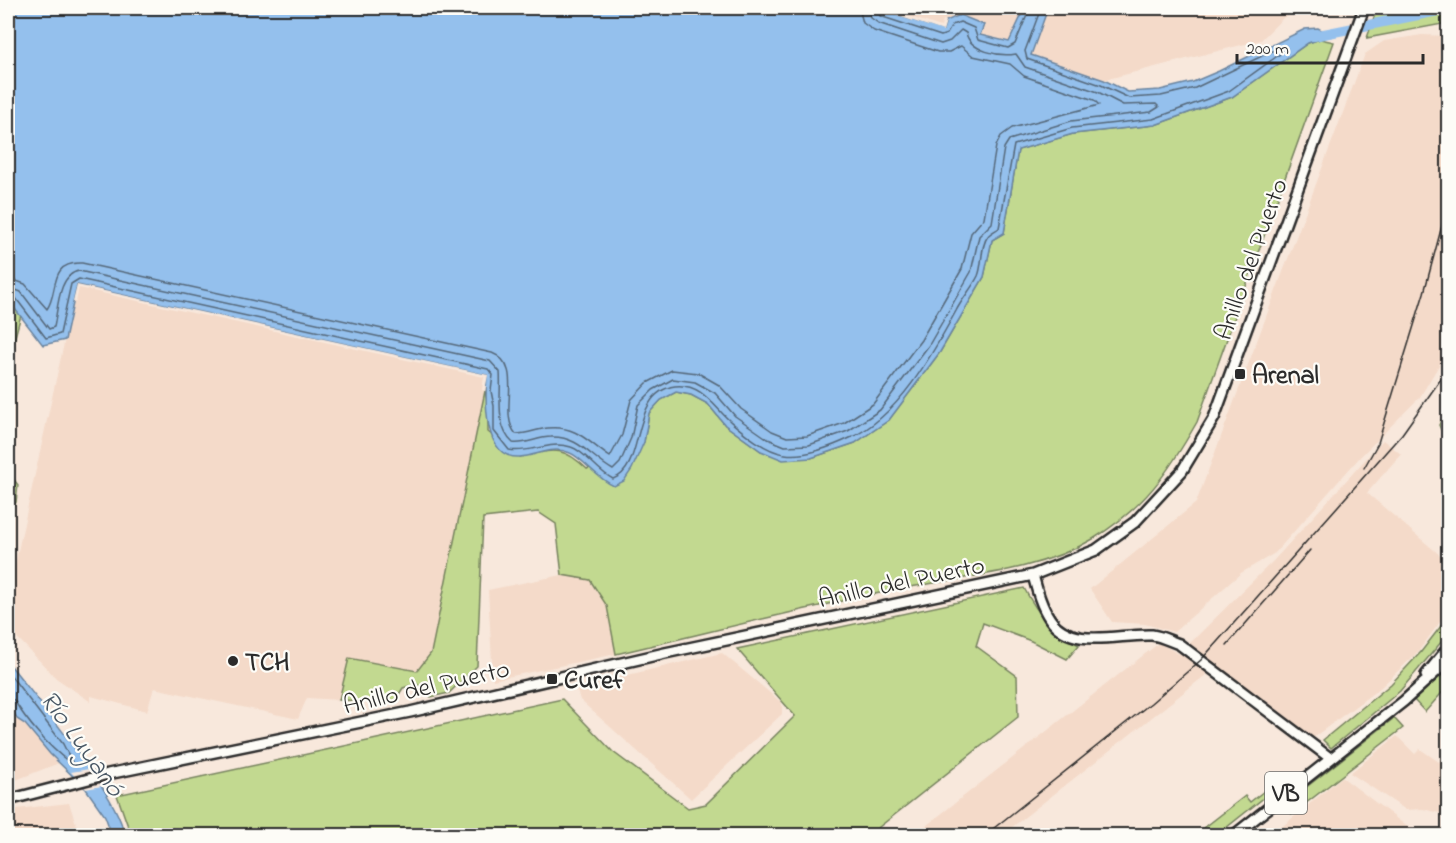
<svg xmlns="http://www.w3.org/2000/svg" width="1456" height="843" font-family="'Indie Flower',sans-serif">
<style>
.built{fill:#f4dac9}
.green{fill:#c2d990;stroke:#76825e;stroke-width:1.5}
.water{fill:#94c0ed;stroke:#6a849f;stroke-width:1.5}
.pier{fill:#f8e8dc}
.lines{fill:none;stroke-linecap:round;stroke-linejoin:round}
.shore{stroke:#556779;stroke-width:1.5}
.river{stroke:#94c0ed;stroke-width:10}
.major-casing{stroke:#2b2b2b;stroke-width:14}
.major{stroke:#fdfcf7;stroke-width:9}
.rail{stroke:#2b2b2b;stroke-width:1.5}
.poi-dot{fill:#2b2b2b;stroke:#fdfcf7;stroke-width:2}
.labels{text-anchor:middle;stroke-width:4.5;stroke-linejoin:round;paint-order:stroke}
.shield{fill:#fdfcf7;stroke:#6a6a68;stroke-width:1.5}
.shield-label{font-size:24px;font-weight:bold;fill:#2b2b2b}
.street-label{font-size:26px;fill:#2b2b2b;stroke:#fdfcf7}
.poi-label{font-size:26px;font-weight:bold;fill:#2b2b2b;stroke:#fdfcf7;text-anchor:start}
.water-label{font-size:27px;font-style:italic;fill:#4a5865;stroke:#fdfcf7}
</style>
<rect width="100%" height="100%" fill="#f8e8dc"/>
<filter id="ink" filterUnits="userSpaceOnUse"><feTurbulence type="fractalNoise" baseFrequency=".0167" numOctaves="2"/><feDisplacementMap in="SourceGraphic" scale="12" xChannelSelector="R" yChannelSelector="G"/><feConvolveMatrix kernelMatrix="1 2 1 2 8 2 1 2 1" color-interpolation-filters="sRGB"/></filter>
<g filter="url(#ink)">
<path class="built" d="M874,8H1025L1009,42L979,35L984,26L943,31Z
M1048,8H1312L1284,17L1261,40L1104,80L1030,55Z
M1422,35L1448,36V350L1420,397L1360,457L1275,553L1241,573L1174,632L1145,624L1112,622L1090,589L1196,503L1365,54L1384,41Z
M77,285L488,375L431,653L418,671L349,658L339,700L307,698L298,719L154,688L147,711L91,696V702L56,678L8,628V596Z
M1383,440L1401,454L1367,493L1448,562V611L1418,652L1380,688L1310,740L1216,667L1002,835L913,836L1159,643L1179,654L1275,559Z
M562,575L590,579L607,606L616,654L493,680L488,590Z
M722,653L782,703V714L691,799L580,700L576,687Z
M8,698L17,719L25,724L59,763L8,783Z
M1397,736L1415,754L1420,749L1439,762L1448,749V815L1423,809L1406,810L1350,773Z
M1342,777L1409,828L1407,835H1272Z
M69,803L80,835H8V813L17,809Z"/>
<path class="green" d="M1377,8H1448V23L1367,38Z
M1320,39L1334,42L1197,422C1168,473 1145,507 1093,539C1036,573 964,576 900,589C805,607 711,632 616,654L607,606L590,580L562,575L556,524L538,512L483,518L477,666L449,693L431,697L417,684L403,688L394,702L339,700L349,658L417,671L431,653L485,391L488,406V432L520,457C553,450 561,444 587,469L644,442L649,413L661,400L676,392L691,395L708,404L725,425L761,451L811,458L855,443L889,420L940,352L984,277L992,240L1004,233L1018,150L1073,134L1155,125L1232,97L1308,43Z
M8,300L21,315L8,362Z
M1448,406V446L1439,425Z
M8,472L18,485L16,502L8,512Z
M1024,588C1038,614 1051,632 1079,645L1067,659L1031,641L983,623L976,646L1017,676L1018,717L869,835H131L117,795L562,699L613,752L688,808L706,804L795,716L737,649Z
M1448,617V634L1400,691L1331,748L1323,740L1391,684L1421,652Z
M1448,666V686L1425,712L1413,699Z
M1394,718L1403,728L1292,814L1285,804Z
M1273,784L1276,788L1217,835H1195L1245,796L1250,802Z"/>
<path class="water" d="M8,8H874L943,30L946,21L960,15L984,25L980,35L1009,42L1025,8H1048L1031,55L1104,80L1128,92L1160,90L1193,82L1219,71L1305,29L1318,28L1325,32L1320,39L1308,43L1232,97L1155,125L1073,134L1018,150L1004,233L992,240L984,277L940,352L889,420L855,443L811,458L783,460L761,451L725,425L708,404L691,395L676,392L661,400L649,413L644,442L632,469L624,481L614,486C596,478 583,458 570,453C553,445 537,456 520,457C483,460 485,399 487,375L77,285L65,340L43,345L8,300Z
M8,662C33,695 122,799 124,835H112L105,816L86,789L50,754L25,724L17,719L8,698Z"/>
<path class="pier" d="M874,8H883L941,27L943,20L946,21L943,31Z
M77,285L488,375L485,391L482,390L484,377L79,288L76,302H73Z
M89,769L102,786L86,789L71,772Z"/>
<g class="lines">
<path class="shore" d="M876,8L880,16L941,36L947,34L952,25L960,22L974,28L978,40L1008,48L1015,44L1030,8
M8,278L25,284L47,309C59,292 48,261 82,263L492,353C526,366 497,413 516,434C527,434 538,429 548,428C577,425 589,443 610,457L622,435L631,400L647,383L672,370L698,373L719,385L741,409L772,431L787,437L807,436L844,423L873,404L921,340L962,269L971,233L984,218L996,146L1001,136L1012,128L1099,105L1094,100L1024,76L1010,64L973,56L961,46L949,52H938L874,31L863,23L859,8
M8,287L21,292L49,329L54,327C58,310 58,274 79,271L490,361L500,372C502,394 494,426 513,443C525,445 538,437 551,437C579,436 590,457 613,470L620,463L631,438L638,405L653,390L673,379L695,382L715,393L735,416L768,439L785,446L809,445L848,431L880,410L929,345L971,272L979,236L992,223L1004,148L1009,140L1071,121L1151,112L1159,107L1156,104L1123,105L1098,92L1025,67L1016,54C999,57 970,51 966,33L961,30L950,41L941,44L878,23L871,18L868,8
M8,295L15,297L46,338L60,334L71,284L79,279L488,369L493,375L491,391L494,406V431L509,450C530,454 549,440 571,447C585,451 598,472 613,479C647,468 628,393 675,386C702,383 714,407 730,421C744,433 766,452 785,454C806,457 831,447 850,438C898,417 932,355 956,311C962,299 972,288 978,276C983,265 980,246 988,236C990,233 995,231 999,228L1014,145L1072,128L1153,119L1229,91L1287,49L1283,46L1195,88L1161,96L1129,98L1101,85L1027,59L1025,51L1041,8
M8,672L63,744L72,762H69C48,746 27,722 14,700L8,698"/>
<path class="river" d="M1314,36L1448,9"/>
<g class="major-casing">
<path id="major" d="M1033,575C1037,590 1041,606 1050,619C1072,651 1120,633 1152,635C1161,636 1170,641 1179,644L1330,758
M1426,675L1448,648
M8,800L108,774L410,712L665,653L1033,575L1096,550L1135,522L1182,471L1214,418L1364,8
M1233,836L1404,701L1448,661"/>
</g>
<use href="#major" class="major"/>
<path class="rail" d="M1364,468L1378,443L1384,423L1424,293L1448,203
M1227,645L1310,550
M984,836L1151,703L1201,660L1402,434L1448,369"/>
</g>
</g>
<g class="poi-dot">
<rect x="1234" y="368" width="12" height="12" rx="3"/>
<circle cx="233" cy="661" r="6"/>
<rect x="546" y="673" width="12" height="12" rx="3"/>
</g>
<g class="labels">
<rect class="shield" x="1265" y="772" width="42" height="42" rx="4.5"/>
<g class="shield-label">
<text x="1286" y="801">VB</text>
</g>
<g class="street-label">
<text transform="translate(1250 259) rotate(-70)" y="9">Anillo del Puerto</text>
<text transform="translate(901 581) rotate(-12)" y="9">Anillo del Puerto</text>
<text transform="translate(426 686) rotate(-13)" y="9">Anillo del Puerto</text>
</g>
<g class="poi-label">
<text x="1252" y="383">Arenal</text>
<text x="245" y="670">TCH</text>
<text x="564" y="688">Curef</text>
</g>
<g class="water-label">
<text transform="translate(83 743) rotate(54)" y="9">Río Luyanó</text>
</g>
</g>
<rect width="1456" height="843" fill="none" stroke="#fdfcf7" stroke-width="30"/>
<rect x="15" y="15" width="1426" height="813" fill="none" stroke="#2b2b2b" stroke-width="2" filter="url(#ink)"/>
<path d="M1237 54v9h186v-9" fill="none" stroke="#2b2b2b" stroke-width="3"/>
<text x="1246" y="54" font-size="18" fill="#2b2b2b" stroke="#fdfcf7" stroke-width="4.5" paint-order="stroke">200 m</text>
</svg>
